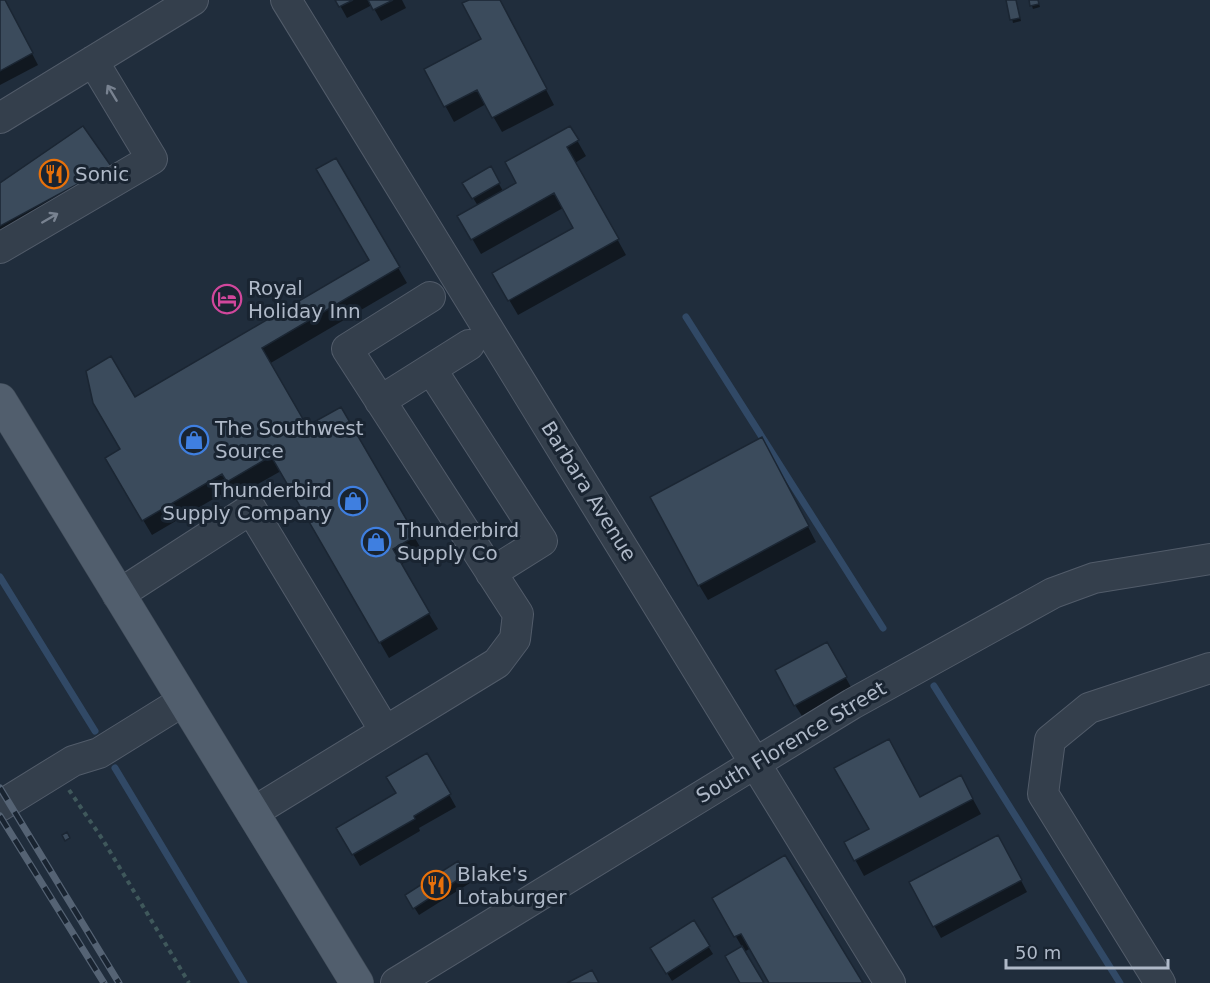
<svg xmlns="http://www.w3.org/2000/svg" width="1210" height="983" font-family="'DejaVu Sans',sans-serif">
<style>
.shadow{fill:#0007}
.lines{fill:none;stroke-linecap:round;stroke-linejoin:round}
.stream{stroke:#314966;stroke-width:7}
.building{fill:#3b4b5c;stroke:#1b2633;stroke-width:1.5}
.minor-casing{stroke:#525c6a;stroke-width:32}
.major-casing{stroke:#3d4855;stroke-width:34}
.path{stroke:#3f585b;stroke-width:4;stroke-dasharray:4.5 4.5;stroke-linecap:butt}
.minor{stroke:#343f4c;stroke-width:30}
.major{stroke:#515e6d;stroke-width:33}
.rail-casing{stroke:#556374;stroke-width:7}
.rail{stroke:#192431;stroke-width:4.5;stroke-dasharray:14;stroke-linecap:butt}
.oneway{stroke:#788290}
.labels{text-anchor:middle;stroke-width:6;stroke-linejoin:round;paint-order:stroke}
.poi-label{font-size:20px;fill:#afb9c8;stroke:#192431;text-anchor:start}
.street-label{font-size:20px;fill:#afb9c8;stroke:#192431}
</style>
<rect width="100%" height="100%" fill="#202d3c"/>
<path class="shadow" d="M0,0H4L38,65L0,85Z
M337,0H402L406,8L381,21L372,5L347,18Z
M472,0H499L554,105L502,132L486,104L454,122L426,70L483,39Z
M1008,0H1016L1021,21L1013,23Z
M1030,0H1038L1040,7L1033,9Z
M570,128L586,156L575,163L626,255L518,315L494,274L575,229L563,208L481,254L459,216L478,206L464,183L490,168L503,191L518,183Z
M335,160L407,283L269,364L307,428L340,409L423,552L400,565L438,629L389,658L281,471L237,496L232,488L152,535L107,459L122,450L134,399L371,261Z
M110,167L0,241V184Z
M770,454L816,542L708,600L699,585Z
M827,644L852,689L802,716L795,705Z
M427,755L456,807L419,828L420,831L360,866L338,828L398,794Z
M969,792L981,814L864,876L846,843L920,798Z
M1004,848L1027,892L941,938L911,883Z
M458,863L470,883L419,915L407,896Z
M714,899L861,983H771L751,948L744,952L762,983H742V947Z
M693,922L713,954L672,981L652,948Z"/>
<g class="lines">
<path class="stream" d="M686,317L883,628
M0,577L95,731
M934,686L1120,983
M115,768L244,983"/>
</g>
<path class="building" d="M0,0H5L33,53L0,71Z
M335,0H353L339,7Z
M368,0H393L373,10Z
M469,0H500L547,89L492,118L477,90L444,107L424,69L481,39L462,3Z
M1006,0H1016L1020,18L1010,20Z
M1029,0H1038L1039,4L1030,6Z
M83,126L111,166L0,226V183Z
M570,126L579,140L567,147L619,239L508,301L492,273L573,228L554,193L471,240L457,216L516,183L505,162Z
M336,158L400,267L262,348L307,426L341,407L416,536L393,549L430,613L379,643L271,456L227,482L222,474L142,521L105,458L120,449L93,403L86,371L111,356L135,397L369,260L316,169Z
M491,166L500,183L472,199L462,183Z
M762,437L809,526L698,586L650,497Z
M827,642L847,677L794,706L775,670Z
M889,739L920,797L961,775L973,799L854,861L844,842L869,829L834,768Z
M427,753L451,794L414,816L415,819L352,855L336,828L396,793L386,777Z
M67,832L70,838L65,841L62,835Z
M998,835L1022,880L933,927L909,882Z
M785,855L863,983H769L741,934L734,937L712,898Z
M458,861L467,874L413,909L405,895Z
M694,920L710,946L666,974L650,948Z
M742,946L764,983H740L725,956Z
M592,970L599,983H567Z"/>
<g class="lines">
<g class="minor-casing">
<path id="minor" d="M286,0L890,983
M0,118L193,0
M0,248L152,159L93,61
M431,369L542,541L491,573
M380,401L469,345
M118,595L251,509L385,731
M0,806L73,761L99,753L183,701
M252,813L497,663L515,639L518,614L347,349L430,297
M396,983L852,704L1053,593L1094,578L1210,559
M1160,983L1043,794L1050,740L1089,708L1210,668"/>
</g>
<g class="major-casing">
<path id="major" d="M0,400L357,983"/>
</g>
<path class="path" d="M69,790L103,840L189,983"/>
<use href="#minor" class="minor"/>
<use href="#major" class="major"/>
<g class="rail-casing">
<path id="rail" d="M0,788L119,983
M0,816L104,983"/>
</g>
<use href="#rail" class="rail"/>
</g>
<defs><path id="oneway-shaft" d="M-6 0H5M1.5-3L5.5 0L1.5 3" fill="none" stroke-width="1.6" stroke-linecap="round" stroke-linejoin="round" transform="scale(1.5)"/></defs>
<g class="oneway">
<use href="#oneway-shaft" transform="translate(112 93) rotate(-121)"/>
<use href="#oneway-shaft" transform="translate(50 218) rotate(-30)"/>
</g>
<defs>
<g id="restaurant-ring" transform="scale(1.5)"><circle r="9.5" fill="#192431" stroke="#e8710a" stroke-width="1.5"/><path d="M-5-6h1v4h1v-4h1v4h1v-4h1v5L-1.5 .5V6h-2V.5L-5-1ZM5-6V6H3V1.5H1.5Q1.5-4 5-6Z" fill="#e8710a"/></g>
<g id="hotel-ring" transform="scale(1.5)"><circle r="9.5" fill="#192431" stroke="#d1479c" stroke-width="1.5"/><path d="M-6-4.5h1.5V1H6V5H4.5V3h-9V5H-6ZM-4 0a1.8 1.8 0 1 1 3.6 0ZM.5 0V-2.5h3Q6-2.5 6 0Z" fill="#d1479c"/></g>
<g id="shop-ring" transform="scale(1.5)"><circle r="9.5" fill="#192431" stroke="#3f7fe0" stroke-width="1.5"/><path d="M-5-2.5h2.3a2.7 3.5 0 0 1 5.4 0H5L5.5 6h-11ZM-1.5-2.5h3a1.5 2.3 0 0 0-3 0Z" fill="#3f7fe0"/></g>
</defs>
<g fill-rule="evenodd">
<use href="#restaurant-ring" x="54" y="174"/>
<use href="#hotel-ring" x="227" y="299"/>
<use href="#shop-ring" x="194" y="440"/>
<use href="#shop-ring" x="353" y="501"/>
<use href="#shop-ring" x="376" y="542"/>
<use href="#restaurant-ring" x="436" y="885"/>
</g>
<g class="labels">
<g class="poi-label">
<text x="75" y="181">Sonic</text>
<text x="248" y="295">Royal<tspan x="248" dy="23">Holiday Inn</tspan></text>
<text x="215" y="435">The Southwest<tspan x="215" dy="23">Source</tspan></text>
<text x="332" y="497" text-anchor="end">Thunderbird<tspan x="332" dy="23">Supply Company</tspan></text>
<text x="397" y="537">Thunderbird<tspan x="397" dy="23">Supply Co</tspan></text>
<text x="457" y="881">Blake's<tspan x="457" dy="23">Lotaburger</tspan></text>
</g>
<g class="street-label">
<text transform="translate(589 491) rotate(58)" y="7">Barbara Avenue</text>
<text transform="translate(791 742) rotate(-31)" y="7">South Florence Street</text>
</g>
</g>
<path d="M1006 959v9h162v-9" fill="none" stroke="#afb9c8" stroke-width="3"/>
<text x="1015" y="959" font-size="18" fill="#afb9c8" stroke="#192431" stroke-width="4.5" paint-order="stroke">50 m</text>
</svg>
